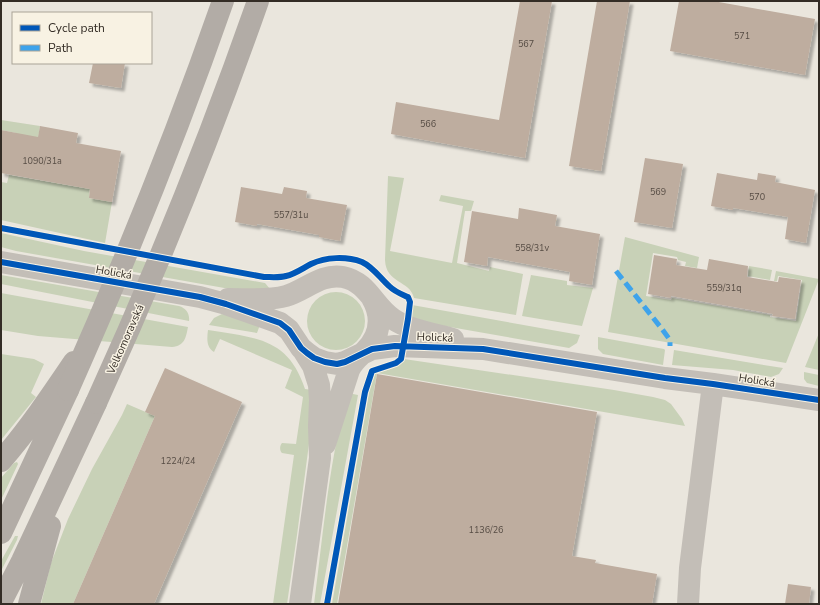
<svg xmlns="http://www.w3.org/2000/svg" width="820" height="605" font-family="'Nunito Sans',sans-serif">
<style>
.green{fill:#c8d1b7}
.building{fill:#bead9f;filter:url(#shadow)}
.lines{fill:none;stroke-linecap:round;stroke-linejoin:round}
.minor{stroke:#c3beb7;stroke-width:22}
.major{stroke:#b2aca6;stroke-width:22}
.major-bridge{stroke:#b2aca6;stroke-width:22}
.quiet{stroke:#3ea3eb;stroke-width:5;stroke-dasharray:10 5;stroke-linecap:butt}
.cycleway-casing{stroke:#f8f2e3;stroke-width:8}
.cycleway{stroke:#0057b8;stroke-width:6}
.labels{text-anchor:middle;stroke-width:3;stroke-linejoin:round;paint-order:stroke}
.number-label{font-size:9px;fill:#564c44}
.street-label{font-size:11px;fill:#332c25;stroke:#f8f2e3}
</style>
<defs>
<filter id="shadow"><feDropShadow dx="3.5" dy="3.5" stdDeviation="1" flood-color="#0004"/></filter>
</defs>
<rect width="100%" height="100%" fill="#eae6dd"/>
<path class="green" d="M1,120L40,126L37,145L16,133L1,130Z
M9,175L90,189L89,198L112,202L105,243L1,220V182L7,183Z
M388,176L404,178L390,251L452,263L463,206L439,201L441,195L474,201L471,211H465L457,263L489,271L490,267L523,274L516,315L414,298C410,280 386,284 385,260Z
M1,233L84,251L265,283L270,289H230L16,251L1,247Z
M625,237L699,257L697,268L685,266L686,262L678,260L677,257L653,253L646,296L671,300L672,298L770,315V317L796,321L802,280L778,276L777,281H774L776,271L819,279L786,363L608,332Z
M749,266L772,270L770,280L748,276Z
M1,275L179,306C186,308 190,314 189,321L1,284Z
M531,275L567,281V285L593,288L582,326L522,316Z
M307 321a29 29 0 1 1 58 0a29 29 0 1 1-58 0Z
M1,293L188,327C186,337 185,346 172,347L38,336L1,330Z
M412,305L580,335L577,343L569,348L410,320Z
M222,314L261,322L257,333L209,325L214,318Z
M208,330C255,338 288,337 305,389L312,390L310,436L297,535L287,604H273L294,455L282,453C279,450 280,445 282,443L296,444L303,397L285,388L292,370L220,339L214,352C206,347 207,338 208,330Z
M819,333V370L805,367Z
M598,337L664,349L665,350L663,365L603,354L598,349Z
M674,350L770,366L783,368L779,374L771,377L733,370L672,365Z
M1,354L34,359L44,364L31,393L36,397L1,440Z
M404,359L614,390L653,397L665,400L671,404L682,419L685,426L377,373L337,604H332L370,387L375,374L377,373C386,370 400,368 404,359Z
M804,372L819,375V386L807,383L804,379Z
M348,393L358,395L320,604H314C323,535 329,460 348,393Z
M127,404L155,416L73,604H41L51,563L68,519L92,469L122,415Z
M17,462L18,464L1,500V478L14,463Z
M15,536H18L17,540L1,571V561Z"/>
<path class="building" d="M520,1H552L525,158L391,134L396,102L499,120Z
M597,1H630L601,171L569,166Z
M679,1H713L815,19L805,75L670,51Z
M93,63H125L121,88L89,83Z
M40,126L78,133L76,143L121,151L112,202L89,198L90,189L1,173V130L38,137Z
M645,158L683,164L672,228L634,222Z
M717,173L757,180L758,173L776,176L775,182L815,190L806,243L785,239L788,217L733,208V210L711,206Z
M241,187L282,194L284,187L307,191L306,198L347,205L340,241L319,237V235L257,224V226L235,222Z
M519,208L557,215L555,226L600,234L592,285L569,281L570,272L488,257L487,266L464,262L472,211L518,219Z
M654,255L677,259L676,265L707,270L709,259L748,266L747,277L778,282L779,277L801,280L795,319L772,316L773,314L671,296V298L648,294Z
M165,368L242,402L154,604H73L155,416L145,412Z
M377,374L597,412L572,556L596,560L595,563L657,574L652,604H338Z
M788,584L811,587L809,604H785Z"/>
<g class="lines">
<path class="minor" d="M1,262L200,297L226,304L280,323L289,330L301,348L307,353L314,358L325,362L337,364L345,362L372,349L395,346L483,349L665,378L713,384L819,400
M228,299C247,299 268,301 286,296C306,290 321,273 343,277C368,282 374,307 393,319C409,330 435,334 453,339
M325,444L349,370C353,361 359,357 365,351C381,335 383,317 372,298
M300,604L320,458L319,426L320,400L319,385L313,366L303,350
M688,604L690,568L713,384"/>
<path class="major" d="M1,461C28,430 51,396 74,362
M1,533L68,390
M1,602L22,561L96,403
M29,604L50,526"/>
<path class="major-bridge" d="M68,390C125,262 177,133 223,1
M96,403C156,272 210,138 258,1"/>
<path class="quiet" d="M616,271L662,329L670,340V346"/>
<g class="cycleway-casing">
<path id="cycleway" d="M1,228L264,277C271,277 279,278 286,276C295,274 303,268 311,264C326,257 346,256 362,262C373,267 380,278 389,286C395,292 401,294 408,297L410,302L408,319L401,359L396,363L372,371L365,392L327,604
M1,262L200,297L226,304L280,323L289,330L301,348L307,353L314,358L325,362L337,364L345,362L372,349L395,346L483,349L665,378L713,384L819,400"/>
</g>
<use href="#cycleway" class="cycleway"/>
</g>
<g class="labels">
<g class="number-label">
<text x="742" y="39">571</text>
<text x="526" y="47">567</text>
<text x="428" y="127">566</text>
<text x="42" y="164">1090/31a</text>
<text x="658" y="195">569</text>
<text x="757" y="200">570</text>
<text x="291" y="218">557/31u</text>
<text x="532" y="251">558/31v</text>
<text x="724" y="291">559/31q</text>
<text x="178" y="464">1224/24</text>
<text x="486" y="533">1136/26</text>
</g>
<g class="street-label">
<text transform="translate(114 272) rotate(10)" y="4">Holická</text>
<text transform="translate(435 337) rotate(2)" y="4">Holická</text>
<text transform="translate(125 339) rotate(-66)" y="4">Velkomoravská</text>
<text transform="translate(757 380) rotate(9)" y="4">Holická</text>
</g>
</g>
<rect width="820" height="605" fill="none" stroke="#332c25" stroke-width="4"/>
<rect x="12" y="12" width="140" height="52" fill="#f8f2e3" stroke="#a9a397"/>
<rect x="20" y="25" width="20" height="6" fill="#0057b8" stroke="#a9a397"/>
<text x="48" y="32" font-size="12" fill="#332c25">Cycle path</text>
<rect x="20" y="45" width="20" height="6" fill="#3ea3eb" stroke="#a9a397"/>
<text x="48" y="52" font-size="12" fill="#332c25">Path</text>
</svg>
